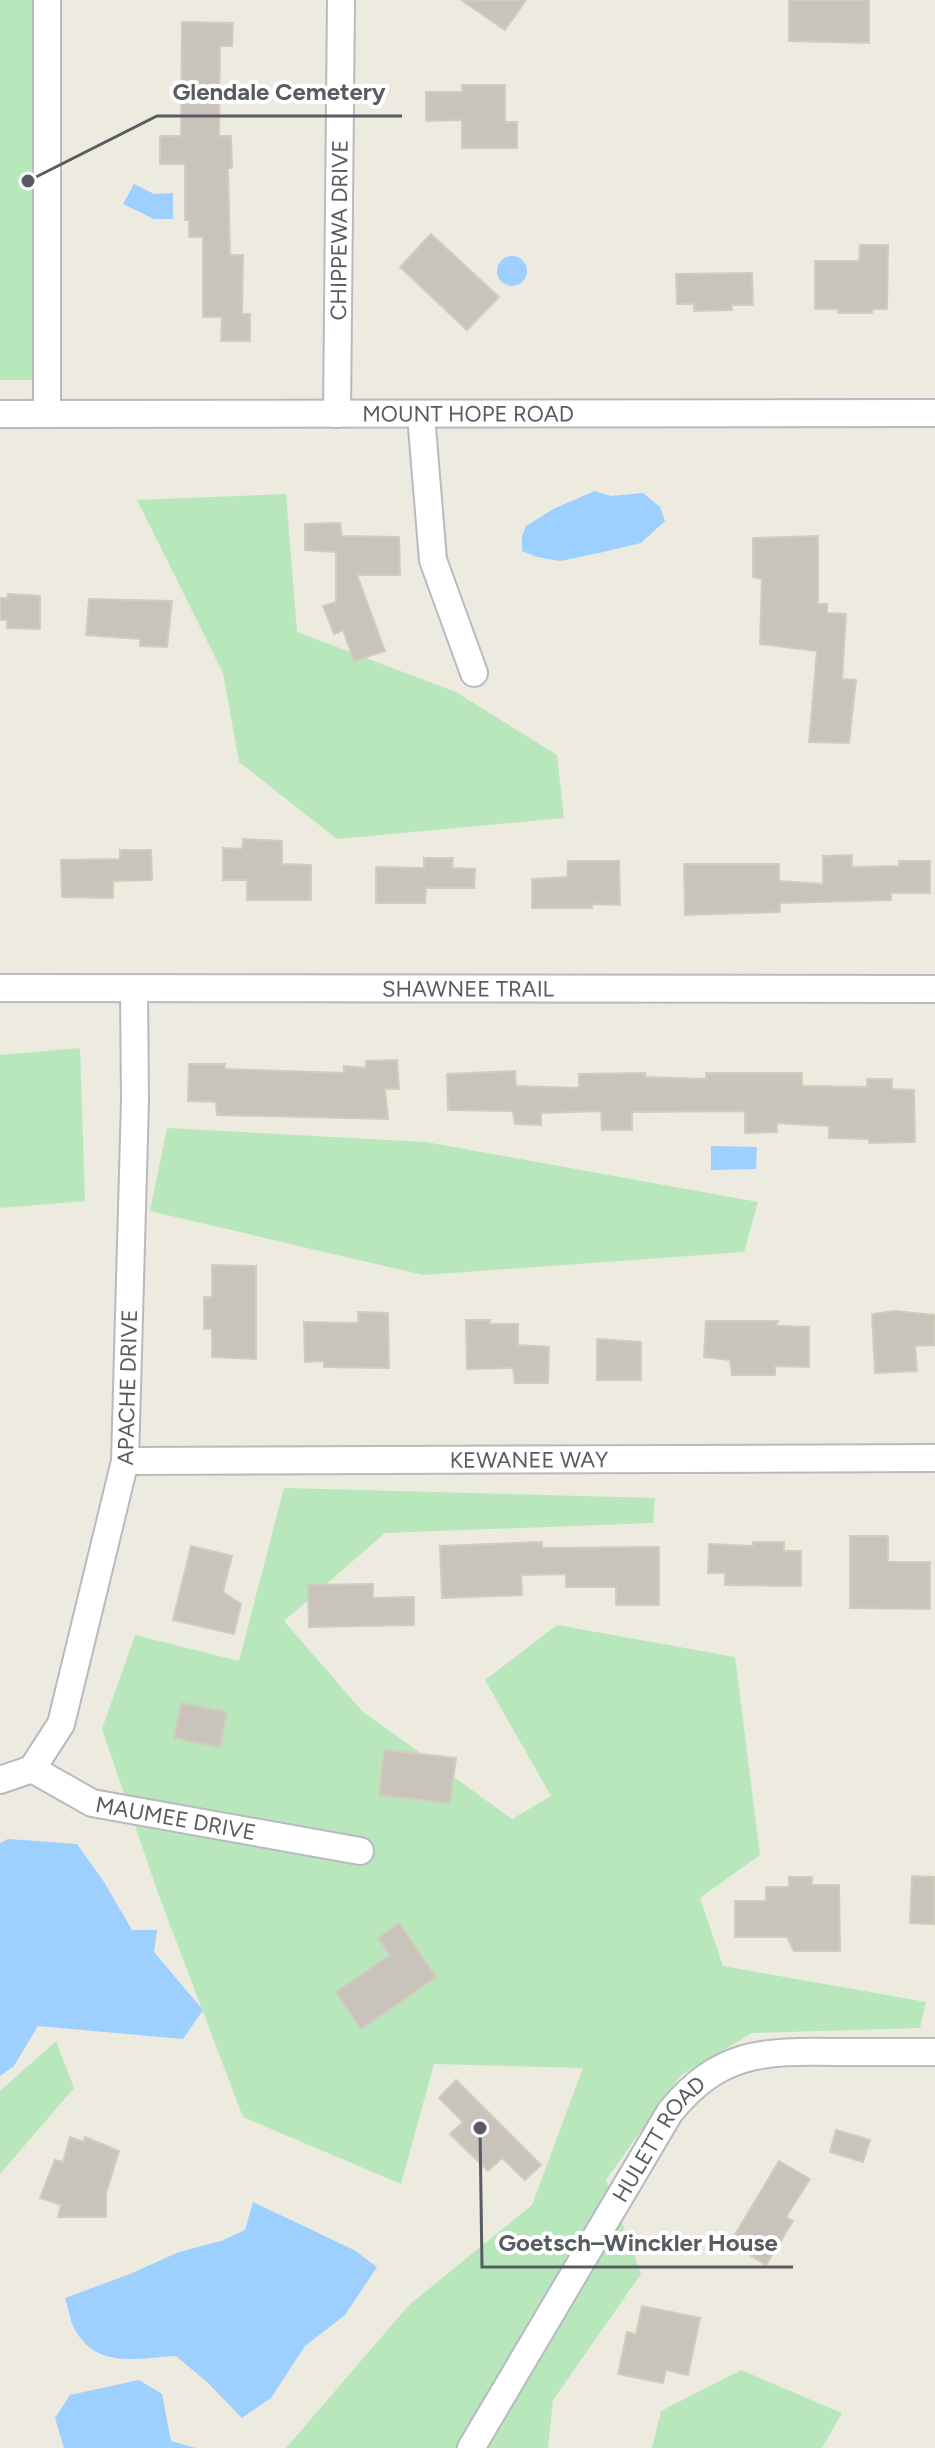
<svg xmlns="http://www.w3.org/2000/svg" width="935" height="2448" font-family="Figtree,sans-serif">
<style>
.green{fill:#b8e7bb}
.water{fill:#9dcfff}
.building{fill:#c8c4bc;stroke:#d2ccbd;stroke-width:2}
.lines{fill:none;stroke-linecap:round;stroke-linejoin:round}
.minor-casing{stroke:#b7bac0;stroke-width:30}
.minor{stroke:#fff;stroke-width:26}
.labels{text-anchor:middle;stroke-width:8;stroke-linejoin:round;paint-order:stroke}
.street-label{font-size:22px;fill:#585c62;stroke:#fff}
.leader{fill:none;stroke:#585c62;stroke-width:3}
.callout-dot{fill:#585c62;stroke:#fff;stroke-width:3}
.callout-label{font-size:24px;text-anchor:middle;font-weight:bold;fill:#585c62;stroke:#fff;stroke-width:8;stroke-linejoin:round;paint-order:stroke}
</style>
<rect width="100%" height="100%" fill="#edebdf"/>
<path class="green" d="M0,0H54L58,380H0Z
M286,494L297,632L456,692L557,755L564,818L337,839L239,762L223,673L137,500Z
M80,1048L85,1201L0,1208V1055Z
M167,1128L426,1142L758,1202L744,1252L423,1275L150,1211Z
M284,1488L655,1498L653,1523L385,1533L284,1621L362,1711L512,1819L551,1796L485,1680L557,1625L735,1657L760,1855L700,1898L723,1966L926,2002L920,2028L752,2033L680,2076L606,2180L641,2274L553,2400L548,2448H286L409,2305L532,2205L583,2068L434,2064L401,2184L243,2117L159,1896L102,1729L135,1635L239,1661Z
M56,2041L74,2088L0,2174V2091Z
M741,2370L842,2413L822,2448H652L661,2411Z"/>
<path class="water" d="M134,184L154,194L173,193V219H154L123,204Z
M497 271a15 15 0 1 1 30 0a15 15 0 1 1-30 0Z
M595,491L611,496L643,493L660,507L665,521L641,543L599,553L560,561L537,557L522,551V536L526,526L555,508Z
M711,1146L757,1147L756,1169L711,1170Z
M8,1839L77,1844L104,1882L132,1930H157L154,1952L203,2010L183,2039L38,2026L14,2066L0,2076V1843Z
M253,2202L354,2250L377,2267L345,2315L305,2346L271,2398L242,2418L207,2382L176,2356C138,2358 96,2370 74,2328C70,2320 68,2307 65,2298L130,2274L179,2252L221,2241L245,2230Z
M139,2380L162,2394L171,2441L196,2448H64L55,2418L70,2395Z"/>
<path class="building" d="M461,0H526L505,30Z
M789,0H869V43L789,41Z
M182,22L233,23L232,46H220L219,136H231L232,168H228L230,255H243L242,314H250V341H221L222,317H203V237H189V220H185V164H160V136H181Z
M462,85H505V122H517V148H462V120L426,121V92H462Z
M431,234L499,297L467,330L400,267Z
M860,245H888L887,309H872V313H838V309H815V261H859Z
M752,273L753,305H732V310L694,311V304H677L676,274Z
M340,523L342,536L399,537L400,575H357L385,651L354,661L343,630L334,634L323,606L336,602V552L305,550V524Z
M818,536V604H827V613L846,614L842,679L856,680L849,743L809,742L817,651L760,644L762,579L753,577V538Z
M8,594L40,596V629L7,628V620H0V598H8Z
M89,599L172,601L167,647L140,646V639L86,635Z
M243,839L282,841V864L311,865V900H247V880H223V848L242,849Z
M120,850H151L152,880L113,881V898L62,897L61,860L120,859Z
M852,855V867L899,866V861H930V893H891V900L780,903V912L685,915L684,864H779V881L823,884V856Z
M424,858H453L452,868L475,869L474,888H426L425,903H376V867L424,868Z
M568,861H619L620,905L592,904V908H532V879L567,877Z
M397,1060L399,1089H385L388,1119L217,1115L216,1102L188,1101L189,1064H225V1069L344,1073V1066L366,1068V1061Z
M515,1071L516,1086L579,1088V1074L645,1073V1077L706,1079V1073H802V1086L867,1087V1079H892V1089L914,1090L915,1142L869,1143V1139L829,1138V1126L777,1123V1132L745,1133V1111L632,1112V1130H602L601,1111L541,1113V1125L515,1124L513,1111L448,1110L447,1074Z
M212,1265L256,1266V1359L212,1357V1329H204V1297H212Z
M894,1311L935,1315V1345L915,1346L917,1371L875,1373L872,1314Z
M358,1312L388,1313L389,1368L324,1367V1361L305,1362L304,1322L358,1323Z
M466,1320H490V1324H518V1345L549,1347L548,1383H515L513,1368L467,1369Z
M706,1321H778L776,1326L809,1327V1367L775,1366V1375H732L730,1360L704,1357Z
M597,1339L641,1342V1380H597Z
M850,1536H888V1562H930V1609L850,1608Z
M542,1542V1548L659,1547V1605H616V1587H566V1574L521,1575L522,1595L442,1598L440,1546Z
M753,1542H784V1551H801V1586L725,1585V1573H708L709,1544L753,1546Z
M191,1546L232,1556L223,1592L241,1604L234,1634L173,1620Z
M373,1584V1598L414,1597V1625L309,1627L308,1585Z
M181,1703L227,1712L220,1747L174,1738Z
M384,1750L456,1758L450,1803L379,1795Z
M912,1876L935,1877V1924L910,1923Z
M789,1877H812V1885H839L840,1951H794L787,1937H735V1901H766V1887H789Z
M399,1923L436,1977L361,2029L336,1992L390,1955L378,1938Z
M456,2080L541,2165L525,2180L502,2158L488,2171L450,2134L463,2122L439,2098Z
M836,2130L870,2140L863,2162L830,2152Z
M70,2137L84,2142L85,2137L119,2151L106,2193V2217H58L61,2205L40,2198L55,2160L63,2162Z
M779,2161L810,2179L786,2217L793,2221L766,2265L730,2243Z
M642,2306L700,2318L688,2375L666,2370L663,2383L618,2374L627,2332L636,2334Z"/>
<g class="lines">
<g class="minor-casing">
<g id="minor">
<path d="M47,0V414"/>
<path id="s1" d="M0,414L935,413"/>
<path id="s2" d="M337,414L341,0"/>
<path d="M421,415L433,560L474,673"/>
<path id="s3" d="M0,988L935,989"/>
<path id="s4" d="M125,1461L935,1458"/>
<path id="s5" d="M32,1769L61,1724L125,1461L135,1100L134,991"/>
<path id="s6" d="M0,1780L32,1769L92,1803L360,1851"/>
<path id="s7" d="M471,2448L670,2112C720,2051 763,2051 836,2052C869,2052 902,2052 935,2052"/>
</g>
</g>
<use href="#minor" class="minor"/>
</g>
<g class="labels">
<g class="street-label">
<text dy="8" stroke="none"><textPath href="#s2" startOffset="184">CHIPPEWA DRIVE</textPath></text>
<text dy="8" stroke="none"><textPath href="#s1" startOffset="468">MOUNT HOPE ROAD</textPath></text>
<text dy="8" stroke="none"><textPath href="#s3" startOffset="468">SHAWNEE TRAIL</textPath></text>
<text dy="8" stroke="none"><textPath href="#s5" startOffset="398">APACHE DRIVE</textPath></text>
<text dy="8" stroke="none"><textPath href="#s4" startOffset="404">KEWANEE WAY</textPath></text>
<text dy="8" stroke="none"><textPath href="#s6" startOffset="188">MAUMEE DRIVE</textPath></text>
<text dy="8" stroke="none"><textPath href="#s7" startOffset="362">HULETT ROAD</textPath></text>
</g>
</g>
<path class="leader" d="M28 181L157 116H402M480 2128L482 2267H793"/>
<g class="callout-dot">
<circle cx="28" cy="181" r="8"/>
<circle cx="480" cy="2128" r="8"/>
</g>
<g class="callout-label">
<text x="279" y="100">Glendale Cemetery</text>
<text x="638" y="2251">Goetsch–Winckler House</text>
</g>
</svg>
